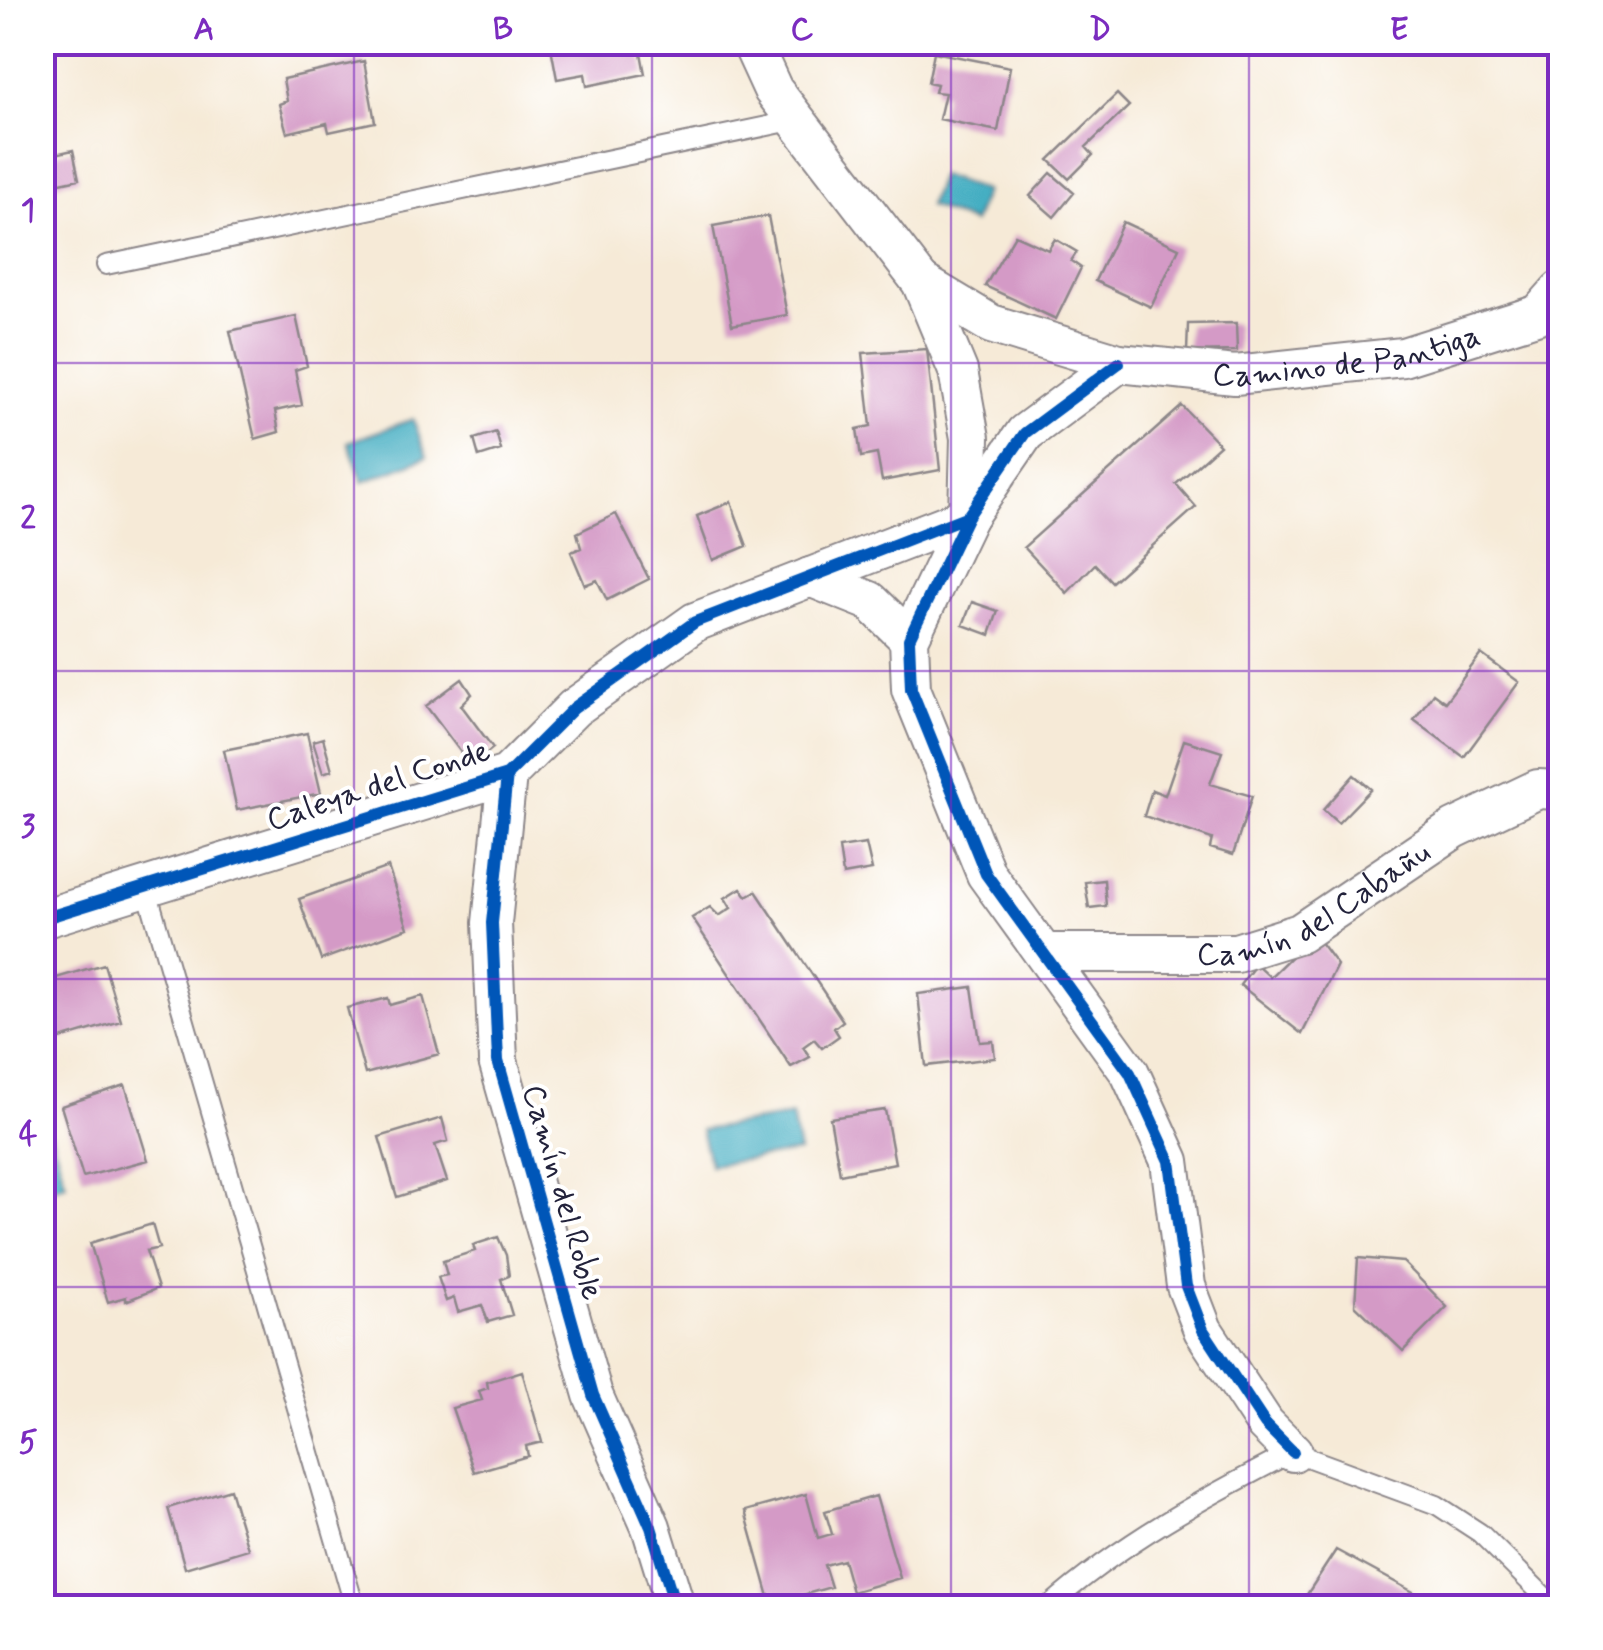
<svg xmlns="http://www.w3.org/2000/svg" width="1603" height="1650" font-family="Mynerve,sans-serif">
<style>
.water{fill:#44aec2;stroke:#33687e;stroke-width:2.5}
.building{fill:#d49ac6}
.lines{fill:none;stroke-linecap:round;stroke-linejoin:round}
.service-casing{stroke:#8c8689;stroke-width:22}
.minor-casing{stroke:#8c8689;stroke-width:42}
.service{stroke:#fff;stroke-width:18}
.minor{stroke:#fff;stroke-width:38}
.cycleway-casing{stroke:#fff;stroke-width:19}
.cycleway{stroke:#0057b8;stroke-width:12}
.grid{fill:none;stroke:#7b2cbf;stroke-width:2.5;stroke-opacity:0.55}
.labels{text-anchor:middle;stroke-width:8;stroke-linejoin:round;paint-order:stroke}
.street-label{font-size:32px;fill:#22223b;stroke:#fff}
.neatline{fill:none;stroke:#7b2cbf;stroke-width:4}
.grid-label{font-size:32px;text-anchor:middle;font-weight:bold;fill:#7b2cbf}
</style>
<rect width="100%" height="100%" fill="#fff"/>
<filter id="ink" filterUnits="userSpaceOnUse"><feTurbulence type="fractalNoise" baseFrequency=".01" numOctaves="2"/><feDisplacementMap in="SourceGraphic" scale="20" xChannelSelector="R" yChannelSelector="G"/><feConvolveMatrix kernelMatrix="1 2 1 2 8 2 1 2 1" color-interpolation-filters="sRGB"/></filter>
<filter id="wash" filterUnits="userSpaceOnUse"><feTurbulence type="fractalNoise" baseFrequency=".0048" numOctaves="4" result="noise"/><feDisplacementMap in="SourceGraphic" scale="40" xChannelSelector="R" yChannelSelector="G"/><feGaussianBlur stdDeviation="2.25" result="paint"/><feColorMatrix in="noise" values="0 0 0 0 0 0 0 0 0 0 0 0 0 0 0 0 0 1.4 0 .05"/><feComposite in="paint" operator="in"/></filter>
<g filter="url(#wash)">
<rect width="100%" height="100%" fill="#f6ead7"/>
<path class="water" d="M940,175L985,191L973,223L928,206Z
M413,419L427,457L363,482L348,442Z
M792,1116L799,1152L710,1165L701,1130Z
M51,1134L66,1184L44,1190L43,1136Z"/>
<g id="blocks">
<path class="building" d="M550,42H639L645,74L587,86L585,74L557,79Z
M934,52L1010,67L998,131L939,119L945,93L935,92L937,84L928,82Z
M364,61L375,122L329,132L327,123L287,133L279,104L287,101L283,79Z
M1117,94L1129,106L1086,147L1093,155L1069,179L1049,160Z
M73,150L79,179L42,187V157Z
M1051,173L1074,193L1054,217L1030,196Z
M768,216L787,315L732,325L713,226Z
M1123,222L1179,248L1151,307L1095,281Z
M1015,235L1048,250L1055,239L1077,252L1071,261L1081,268L1056,319L985,286Z
M296,316L307,366L295,370L302,405L275,411L279,432L255,439L230,331Z
M1236,323L1237,351L1187,352L1188,324Z
M927,349L940,470L882,481L877,454L861,457L857,429L871,426L863,353Z
M1182,406L1220,445L1176,484L1196,507L1112,582L1095,564L1067,593L1024,547Z
M496,432L501,450L479,457L474,439Z
M731,502L747,546L713,560L697,516Z
M616,514L649,579L607,600L597,580L585,585L571,552L581,548L577,533Z
M972,602L998,611L990,635L963,625Z
M1481,654L1519,682L1464,757L1414,720L1433,693L1445,702Z
M462,679L472,694L461,705L493,748L471,766L426,706Z
M307,733L321,793L237,810L224,750Z
M323,738L332,770L323,773L313,741Z
M1184,740L1222,752L1210,784L1252,796L1233,855L1210,848L1212,839L1144,816L1152,790L1165,795Z
M1354,775L1371,789L1338,823L1323,810Z
M866,844L872,870L843,875L839,848Z
M388,867L408,928L321,960L299,899Z
M1104,880L1106,906L1089,908L1085,882Z
M741,888L747,896L756,891L843,1021L834,1028L839,1036L822,1048L814,1039L803,1047L810,1057L791,1067L692,918L710,907L719,916L731,908L725,898Z
M1314,934L1337,965L1302,1034L1240,985L1256,964L1270,977Z
M104,964L121,1021L57,1040L42,982Z
M972,987L980,1042L993,1041L995,1058L926,1066L918,994Z
M423,996L439,1054L365,1074L347,1008L388,998L390,1005Z
M125,1085L148,1160L83,1177L61,1106Z
M885,1110L895,1163L840,1174L830,1118Z
M442,1118L448,1141L435,1145L447,1181L397,1197L379,1137Z
M152,1224L159,1248L146,1251L158,1288L126,1301V1297L108,1302L90,1243Z
M498,1237L506,1255L509,1276L501,1279L512,1315L488,1322L482,1305L458,1312L454,1298L446,1301L438,1277L447,1275L443,1261L475,1251L473,1245Z
M1358,1258L1403,1262L1447,1307L1403,1351L1355,1305Z
M522,1371L542,1442L526,1446L528,1456L474,1472L452,1408L482,1400L479,1391L488,1388L487,1382Z
M230,1489L248,1549L185,1568L168,1508Z
M806,1494L818,1538L832,1534L825,1511L876,1496L900,1578L852,1592L843,1560L824,1565L831,1587L771,1604L745,1511Z
M1336,1550L1415,1593L1407,1608H1314L1316,1604L1304,1599Z"/>
</g>
</g>
<g filter="url(#ink)">
<use href="#blocks" fill-opacity="0" stroke="#8c8689" stroke-width="2.5"/>
<g class="lines">
<g class="service-casing">
<path id="service" d="M106,265L796,120
M146,887L355,1608
M1047,1608C1122,1542 1205,1497 1293,1452L1437,1505L1480,1533L1556,1608"/>
</g>
<g class="minor-casing">
<g id="minor">
<path d="M751,42L773,90L921,282L958,371L970,438L968,516"/>
<path id="s1" d="M921,282L991,324L1119,363L1235,375L1403,357L1539,314L1560,290"/>
<path d="M1119,363L1025,433L968,516L909,639L911,689L986,874L1130,1073L1170,1161L1186,1286L1203,1330L1265,1424L1293,1452"/>
<path d="M810,577L870,601L909,639"/>
<path d="M507,775L492,923L498,1061L593,1395L651,1527L676,1608"/>
<path d="M42,919L507,775L574,708L695,622L968,516"/>
<path id="s2" d="M1046,953H1236L1300,933L1454,829L1538,789L1560,790"/>
</g>
</g>
<use href="#service" class="service"/>
<use href="#minor" class="minor"/>
<g class="cycleway-casing">
<path id="cycleway" d="M1119,363L1025,433L968,516L909,639L911,689L986,874L1130,1073L1170,1161L1186,1286L1203,1330L1265,1424L1293,1452
M507,775L492,923L498,1061L593,1395L651,1527L676,1608
M42,919L507,775L574,708L695,622L968,516"/>
</g>
<use href="#cycleway" class="cycleway"/>
</g>
</g>
<path class="grid" d="M354,42V1608M652,42V1608M951,42V1608M1249,42V1608M42,363H1560M42,671H1560M42,979H1560M42,1287H1560"/>
<g class="labels">
<g class="street-label">
<text dy="11" stroke="none"><textPath href="#s1" startOffset="445">Camino de Pantiga</textPath></text>
<text transform="translate(378 784) rotate(-18)" y="11">Caleya del Conde</text>
<text dy="11" stroke="none"><textPath href="#s2" startOffset="280">Camín del Cabañu</textPath></text>
<text transform="translate(564 1192) rotate(74)" y="11">Camín del Roble</text>
</g>
</g>
<rect width="1603" height="1650" fill="none" stroke="#fff" stroke-width="110"/>
<rect x="55" y="55" width="1493" height="1540" class="neatline"/>
<g class="grid-label">
<text x="204" y="39">A</text>
<text x="503" y="39">B</text>
<text x="802" y="39">C</text>
<text x="1100" y="39">D</text>
<text x="1399" y="39">E</text>
<text x="28" y="220">1</text>
<text x="28" y="528">2</text>
<text x="28" y="836">3</text>
<text x="28" y="1144">4</text>
<text x="28" y="1452">5</text>
</g>
</svg>
